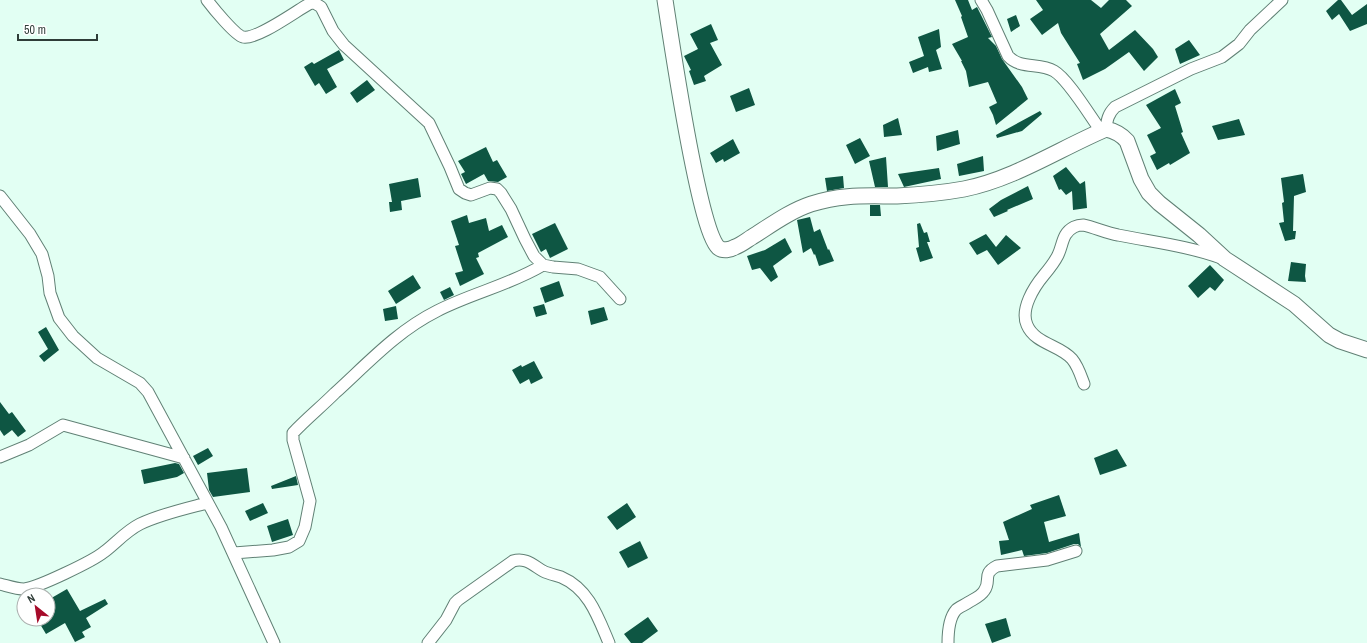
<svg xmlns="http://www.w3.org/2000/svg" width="1367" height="643" font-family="'Archivo Narrow',sans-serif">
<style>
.building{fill:#0e5643}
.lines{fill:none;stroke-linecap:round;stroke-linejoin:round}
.street-casing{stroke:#618175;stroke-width:13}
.secondary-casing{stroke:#618175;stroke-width:17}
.street{stroke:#fff;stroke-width:11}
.secondary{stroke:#fff;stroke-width:15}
</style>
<rect width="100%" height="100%" fill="#e2fff3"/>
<path class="building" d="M955,0H968L972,10L977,7L992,37L988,38L996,46L1002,59L1022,87L1028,99L996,125L993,115L989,107L997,103L988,82L969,87L966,71L961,61H962L952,44L968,37L961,17L962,16Z
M1036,0H1091L1101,8L1109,0H1126L1132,6L1100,34L1109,50L1135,30L1153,49L1158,57L1144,71L1129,52L1105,69L1083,80L1077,64L1080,63L1061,33L1058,23L1042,35L1030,19L1043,10Z
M1338,0H1341L1352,15L1367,4V24L1350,31L1339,14L1332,20L1326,11Z
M1016,15L1020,26L1011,32L1007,19Z
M711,24L718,40L710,43L722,65L704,76L706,81L694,85L689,71L691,70L684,56L698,49L690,34Z
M939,29L941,47L936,50L942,69L929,72L928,67L913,73L909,62L924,56L918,37Z
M1189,40L1200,55L1180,64L1175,49Z
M339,50L344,60L327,69L337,87L326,94L319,83L315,86L304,67L312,62L314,64Z
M367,80L375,90L357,103L350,93Z
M749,88L755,105L736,112L730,96Z
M1175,89L1181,103L1175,106L1183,132L1181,133L1190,153L1170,165L1169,163L1157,170L1150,156L1156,153L1147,135L1161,128L1146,105Z
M1040,111L1042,114L1022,131L997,138L996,135Z
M898,118L902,135L884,137L883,125Z
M1239,119L1245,135L1218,140L1212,126Z
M958,130L960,144L937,151L936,136Z
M860,138L870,156L855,164L846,145Z
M733,139L740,153L724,162L723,159L716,163L710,153Z
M486,147L493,162L497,160L507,177L498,182L488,181L484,174L466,184L461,174L465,172L458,161Z
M983,156L984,171L959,176L957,164Z
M886,157L888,187H875L869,161Z
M1066,167L1080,184L1085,181L1087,208L1073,210L1072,191L1066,195L1061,189L1059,190L1053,176Z
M939,168L941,179L904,187L898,174Z
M1303,174L1306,192L1294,196L1293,231H1296L1295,239L1285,241L1279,223L1284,222L1282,203L1284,202L1281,178Z
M843,176L844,188L827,191L825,178Z
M418,178L421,197L401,201L402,210L390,212L389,202H392L389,184Z
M1028,186L1033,199L1007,210L1008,211L994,217L989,209L1001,200Z
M870,205H880L881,216H870Z
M467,215L469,223L486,218L489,231L502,225L508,237L478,253L479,257L476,258L484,274L460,286L455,273L463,271L455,246L459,245L451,221Z
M810,217L814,232L820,229L828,250L829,249L834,261L819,266L815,254L814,255L811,248L803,253L797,220Z
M555,223L568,249L550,258L546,249L541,252L532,234Z
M920,223L924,233L927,232L930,242H927L933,258L920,262L916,248L919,247L917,224Z
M986,234L996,247L1006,235L1021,248L998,265L987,250L977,255L969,243Z
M785,238L792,252L773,266L778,277L771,282L760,268L752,270L747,256L765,250Z
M1291,262L1306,264L1305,276L1306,282L1288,281Z
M1210,265L1224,280L1215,291L1210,287L1198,298L1188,286Z
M413,275L421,288L396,304L388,291Z
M559,281L564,296L545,303L540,288Z
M450,287L454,295L444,300L440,292Z
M544,304L547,314L536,317L533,307Z
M396,306L398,319L385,321L383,309Z
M604,307L608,320L591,325L588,311Z
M46,327L59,350L44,362L39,356L48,349L38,332Z
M534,361L543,378L531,384L529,379L520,384L512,370L521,365L522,367Z
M0,402L9,414L12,412L26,431L18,437L12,430L4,436L0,430Z
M208,448L213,456L198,465L193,456Z
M1117,449L1127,466L1100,475L1094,458Z
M175,463L179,464L184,473L177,477L144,484L141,470Z
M247,468L250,492L213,497L209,490L207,473Z
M296,476L298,485L272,489L271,486Z
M1059,495L1066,516L1044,522L1049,542L1079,533L1081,547L1078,544H1074L1047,553L1024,556L1022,550L1001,555L999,541L1009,540L1003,522L1032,509L1030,505Z
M263,503L268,513L250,521L245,511Z
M627,503L636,517L617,530L607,517Z
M288,519L293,535L272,542L267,526Z
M640,541L648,558L628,568L619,552Z
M67,589L80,611L105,599L108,604L86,618L91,627L82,632L85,637L75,642L65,623L46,634L40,624L48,620V600Z
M648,617L658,631L642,643H631L624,634Z
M1006,618L1011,636L992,643L985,624Z"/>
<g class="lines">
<g class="street-casing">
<path id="street" d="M207,0C213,8 235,35 243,37C257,40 296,11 309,4L313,2L321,7L333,31L344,45L429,123L450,167L459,189L465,193L471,195L490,188L497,189L501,193L511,209L525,239L534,256L543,265L553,267L578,269L600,277L620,299
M981,0L987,10L1008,56C1021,70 1039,62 1054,71C1068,79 1090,116 1101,131
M1106,129C1107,120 1108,114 1115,107L1191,69L1222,57L1239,44L1250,30L1282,0
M0,196L30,234L42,254L48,276L50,293L59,318L73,336L97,358L140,383L148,392L221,527L274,643
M1084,384C1081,376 1078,366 1072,359C1060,345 1035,344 1027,325C1020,309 1034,287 1044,275C1049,269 1054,263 1058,255C1063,245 1062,233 1074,227C1076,226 1080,225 1083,225C1094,227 1106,233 1118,235C1152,242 1188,246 1221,258
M0,457L29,445L63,425L184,458
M234,553L273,550L289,547L299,541L305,527L310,501L293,440V433C306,419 321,407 335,393C368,363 397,331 437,311C472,293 510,285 543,265
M0,584C8,586 16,589 24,589C37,588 93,561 104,552C116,543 126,531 140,524C161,514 184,509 207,503
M428,643L446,620L455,603L458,600L513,561C525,557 533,565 543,571C549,574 555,575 561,577C589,589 598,617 609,643
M948,643C948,633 949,618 956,610C959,607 965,605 969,602C974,599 981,596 984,591C992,581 981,574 997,566L1047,560L1076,551"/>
</g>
<g class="secondary-casing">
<path id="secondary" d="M665,0C670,32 700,238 719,248C723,251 730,250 735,247C741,245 747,240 752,237C771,225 790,211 811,204C842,194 865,196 897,196C920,195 942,193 964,189C1014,179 1059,149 1106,129C1115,131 1121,134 1127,141L1141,179L1149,193L1159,203L1199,235L1225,259L1294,304L1329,335L1340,341L1367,350"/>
</g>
<use href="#street" class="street"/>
<use href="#secondary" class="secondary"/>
</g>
<g transform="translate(36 607) rotate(330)"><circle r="19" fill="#ffffff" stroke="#acb1af"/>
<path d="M0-3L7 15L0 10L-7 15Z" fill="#a60b2a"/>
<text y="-6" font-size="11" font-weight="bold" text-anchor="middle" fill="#2f3d38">N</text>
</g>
<path d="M18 34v6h79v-6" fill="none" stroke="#2f3d38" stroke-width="2"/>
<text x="24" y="34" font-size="12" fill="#2f3d38" stroke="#ffffff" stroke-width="3" paint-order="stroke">50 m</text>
</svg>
